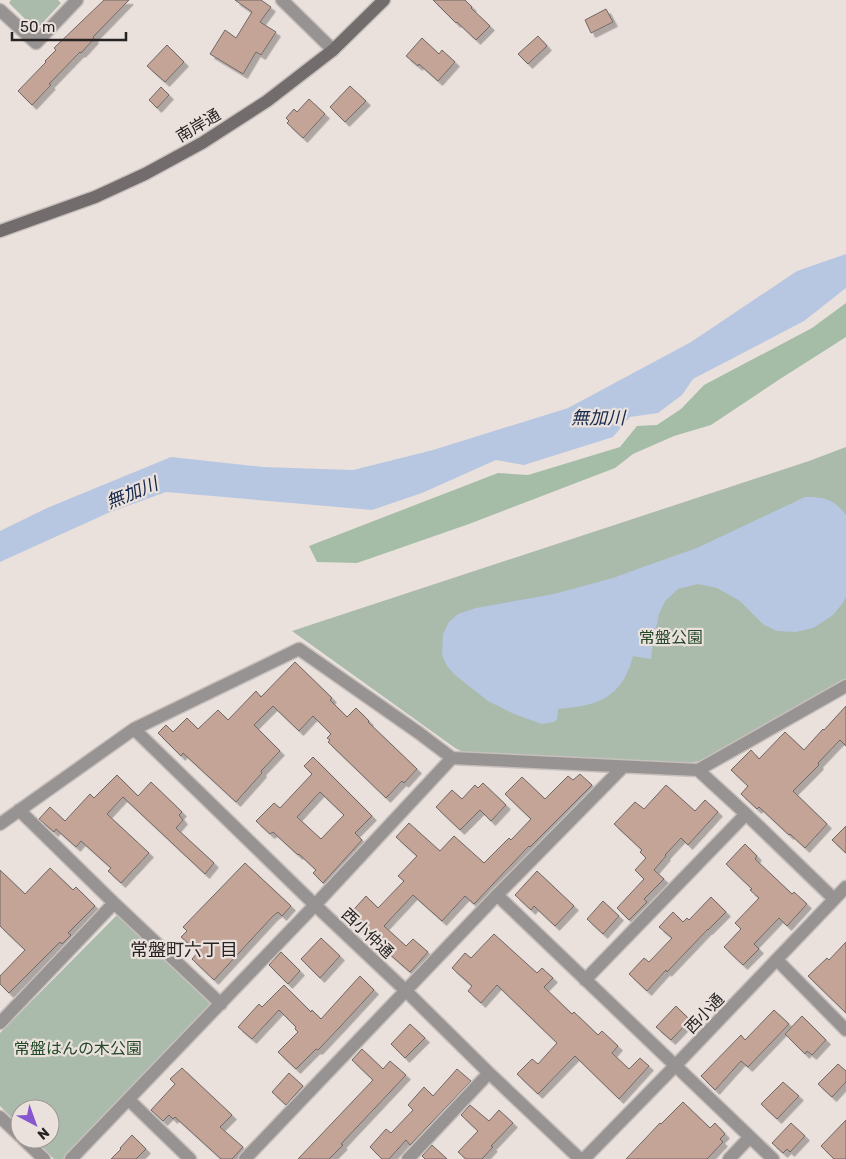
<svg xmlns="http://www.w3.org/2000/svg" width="846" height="1159" font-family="Rubik,'Noto Sans JP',sans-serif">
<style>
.green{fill:#aabaab}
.forest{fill:#a5bda6}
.water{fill:#b8c7e1}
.building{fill:#c3a497;stroke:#706865;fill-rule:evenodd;filter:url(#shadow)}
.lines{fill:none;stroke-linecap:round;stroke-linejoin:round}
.street-casing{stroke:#c7bfbb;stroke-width:15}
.secondary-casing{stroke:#c7bfbb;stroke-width:15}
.street{stroke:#979393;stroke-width:12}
.secondary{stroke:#726c6d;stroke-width:12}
.labels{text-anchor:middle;stroke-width:4.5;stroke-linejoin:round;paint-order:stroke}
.street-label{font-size:16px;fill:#262322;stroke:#eae1dd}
.park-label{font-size:16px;fill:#234929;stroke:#eae1dd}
.water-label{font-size:18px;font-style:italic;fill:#16284c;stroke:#eae1dd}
.neighbourhood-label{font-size:18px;fill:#262322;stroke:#eae1dd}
</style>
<defs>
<filter id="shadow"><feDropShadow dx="4.5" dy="4.5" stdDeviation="0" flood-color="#0004"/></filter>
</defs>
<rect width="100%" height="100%" fill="#eae1dd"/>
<path class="green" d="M11,0H58L61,3L36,30L9,3Z
M846,447V681L705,760L690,763L465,753L455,748L292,631L809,461Z
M117,915L213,1003L63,1159H54L34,1139H50V1109H20V1126L0,1106V1033Z"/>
<path class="forest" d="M846,303V337L780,379L711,425L674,436L633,454L615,468L469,524L357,563L317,562L309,546L498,473L528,475L620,447L637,426L657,425L681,409L704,385L812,328Z"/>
<path class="water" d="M846,254V288L804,321L693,379L682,395L658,413L630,417L613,437L524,465L496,460L422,493L372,510L166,492L108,513L0,562V531L47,508L171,457L263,467L353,470L433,450L568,408L691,342L797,271Z
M805,497C824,497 834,499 846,515V597L842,604L833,615L813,628L796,632L777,631L764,625L740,601L717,588L698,584L678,589L665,601L659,614L653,642L651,659L633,656C622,698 598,706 558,709L557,720L553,722L542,724L514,714L488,701L455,675L447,666L442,655L443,634L449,622L458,614L476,608L554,594L613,578L643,567L697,548Z"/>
<path class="building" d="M104,0H129L93,37L94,39L81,53L80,52L49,84L51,85L32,105L18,91L46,62L45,61L56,50L54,48Z
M235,0H261L271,7L260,22L276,32L261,55L256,52L243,74L210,54L225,30L236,38L252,12Z
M433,0H465L472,7L471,8L490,26L476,40L457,22L456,23Z
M606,9L613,22L591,33L585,20Z
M538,36L547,46L528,64L518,54Z
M422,38L439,54L442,50L455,62L438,81L419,64L418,66L406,56Z
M167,45L184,62L165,82L147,66Z
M350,86L366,101L345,122L330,107Z
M161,87L169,95L157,108L149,100Z
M309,99L325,114L303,138L287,123L289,121L286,118L294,109L297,112Z
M295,662L332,698L330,700L347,717L356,708L369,721L368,722L417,769L404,783L402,781L386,798L328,742L330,740L327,738L331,734L313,716L299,731L273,706L254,725L280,751L261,771L262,773L236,802L183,753L181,756L158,733L166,725L173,732L187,718L198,729L218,710L228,720L256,691L261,697Z
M846,706V746L840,740L818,763L819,765L793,791L827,824L805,848L790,834L789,835L759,807L757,809L741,794L748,786L731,770L751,750L759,759L785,732L804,750L823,729L824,730Z
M313,757L372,816L355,833L362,840L323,883L313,873L316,870L299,854L298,855L273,832L270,834L256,821L274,803L280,808L312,774L304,766ZM320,792L344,815L321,839L297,817Z
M580,774L592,785L530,847L529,846L474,904L465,896L442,921L413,895L384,926L406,946L413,939L428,952L410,972L347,917L366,896L378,908L404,881L398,876L417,856L396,837L409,823L440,851L454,836L484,863L509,838L511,840L531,819L505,794L522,777L545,799L568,776L573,780Z
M117,775L138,796L151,782L182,812L179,815L183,820L176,828L214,863L205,874L123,797L107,814L149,853L121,883L108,871L111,868L81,841L76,847L56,829L54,832L39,819L50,807L65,821L90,794L94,798Z
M483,783L506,805L491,821L480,810L460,830L436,807L452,790L462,799L475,785L478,788Z
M666,785L695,811L705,800L718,812L688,845L681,838L665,855L666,856L654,870L664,879L644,899L647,902L629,920L617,908L644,879L635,870L646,858L640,852L642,850L614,824L635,802L644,809Z
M846,826V853L832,840Z
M745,844L757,856L755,859L792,894L794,892L807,904L787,926L779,918L754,944L759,949L743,965L724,947L741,929L735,923L759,898L750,890L752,889L726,864Z
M245,863L291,906L282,916L278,912L273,916L214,980L192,959L198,952L181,937L187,931L183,927Z
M50,868L73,890L76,887L95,906L68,933L71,935L62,944L60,942L9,993L0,984V976L25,950L0,926V870L25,894Z
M537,871L574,906L555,926L534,906L531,910L515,895Z
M711,897L726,912L708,930V929L667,972L666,970L647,991L629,974L644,958L649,962L672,938L659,927L673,912L683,922L687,918L689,920Z
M603,901L619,916L603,934L587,919Z
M494,934L537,973L542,968L553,978L544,987L572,1014L574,1012L598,1035L602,1031L618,1046L612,1053L629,1069L640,1058L649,1066L619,1099L575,1056L538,1094L517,1074L532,1059L538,1064L557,1043L497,985L481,1003L468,991L472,986L452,968L465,953L471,958Z
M321,938L340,956L320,978L301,959Z
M846,942V1013L808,976L827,958L829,960Z
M281,952L300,971L288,984L269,965Z
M360,976L374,990L339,1028L318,1050L316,1049L296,1069L278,1052L298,1032L295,1029L296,1027L279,1010L252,1039L238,1027L259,1004L262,1007L284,985L311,1012L312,1010L321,1019Z
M676,1006L690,1020L671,1040L656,1027Z
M774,1010L789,1024L748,1067L741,1061L715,1090L701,1076L741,1035L745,1040Z
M802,1016L826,1040L812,1055L807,1051L805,1054L785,1034Z
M410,1024L425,1038L405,1058L391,1044Z
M362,1049L383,1069L390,1061L406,1075L341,1144L343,1145L329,1159H298L373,1080L352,1060Z
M838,1064L846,1071V1082L832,1097L818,1084Z
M182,1068L232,1115L220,1127L243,1147L232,1159H221L175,1117L173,1119L169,1115L163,1121L151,1110L175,1084L170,1079Z
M457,1069L471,1081L410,1145L406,1140L389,1159H382L370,1147L386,1129L391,1133L413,1110L408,1105L424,1087L433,1096Z
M289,1073L303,1086L286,1105L272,1092Z
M783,1082L799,1096L777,1119L761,1104Z
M683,1102L710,1128L715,1123L725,1134L720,1139L723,1142L707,1159H626L660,1123L661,1124Z
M470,1105L489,1121L499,1110L513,1123L491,1146L493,1147L482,1159H466L458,1152L478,1131L461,1115Z
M846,1120V1159H834L821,1146Z
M791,1123L805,1136L790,1152L787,1149L783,1153L772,1143Z
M132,1135L146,1149L136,1159H111L121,1149L120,1148Z
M432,1145L447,1159H425L422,1156Z"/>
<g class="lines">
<g class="street-casing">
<path id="street" d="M282,0L333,50
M0,10L36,43L77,0
M134,729L315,905L406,991L489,1073L580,1159
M698,770L746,814L834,899
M19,810L114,903L221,1004
M0,824L134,729L299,649L419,733L452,758
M497,895L773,1159
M777,960L846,1030
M585,980L746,814
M0,1023L114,903
M129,1100L190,1159
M0,1117L20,1136
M23,1139L44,1159
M71,1159L315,905L452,758L698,770L846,686
M245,1159L497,895L623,767
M408,1159L489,1073
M584,1159L675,1066L846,887
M729,1159L750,1137"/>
</g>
<g class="secondary-casing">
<path id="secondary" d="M0,231L95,197L145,174L202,143L267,101L333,50L384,0"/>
</g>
<use href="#street" class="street"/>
<use href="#secondary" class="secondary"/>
</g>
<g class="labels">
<g class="street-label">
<text transform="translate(198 125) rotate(-31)" y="6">南岸通</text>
<text transform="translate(368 933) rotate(43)" y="6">西小仲通</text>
<text transform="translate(704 1013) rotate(-46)" y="6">西小通</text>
</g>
<g class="park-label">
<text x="671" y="643">常盤公園</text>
<text x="78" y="1054">常盤はんの木公園</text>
</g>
<g class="water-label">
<text x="598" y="424">無加川</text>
<text transform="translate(132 493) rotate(-22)" y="6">無加川</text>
</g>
<g class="neighbourhood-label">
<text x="184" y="956">常盤町六丁目</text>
</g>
</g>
<g transform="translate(35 1124) rotate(139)"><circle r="24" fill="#eae1dd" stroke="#9c9592"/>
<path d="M0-4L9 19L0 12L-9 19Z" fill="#8656cf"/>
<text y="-8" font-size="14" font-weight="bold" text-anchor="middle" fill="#262322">N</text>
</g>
<path d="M12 32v8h114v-8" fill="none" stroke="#262322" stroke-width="2.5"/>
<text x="20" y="32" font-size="15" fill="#262322" stroke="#eae1dd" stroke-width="4" paint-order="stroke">50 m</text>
</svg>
